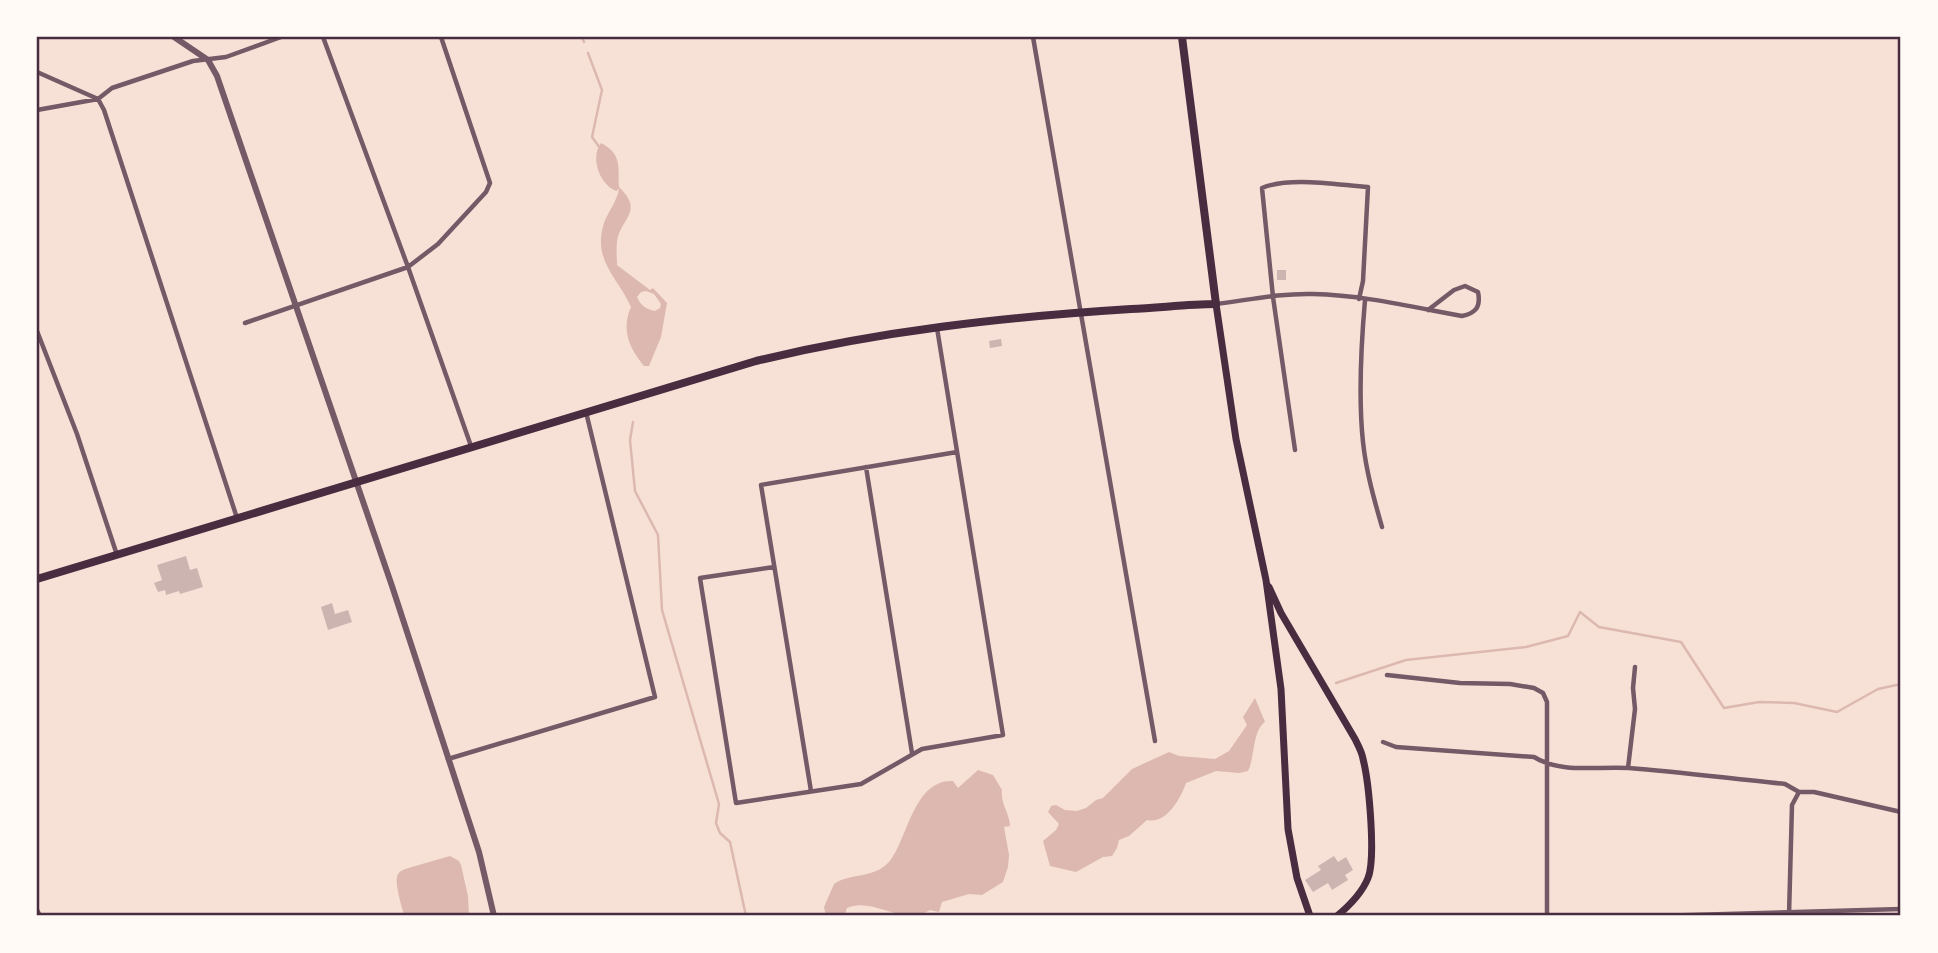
<svg xmlns="http://www.w3.org/2000/svg" width="1938" height="953" font-family="Barlow,sans-serif">
<style>
.water{fill:#dcb8b0;fill-rule:evenodd}
.lines{fill:none;stroke-linecap:round;stroke-linejoin:round}
.stream{stroke:#dcb8b0;stroke-width:2.5}
.building{fill:#ccb4b1}
.minor{stroke:#755966;stroke-width:4.5}
.tertiary{stroke:#755966;stroke-width:6}
.secondary{stroke:#4a2c40;stroke-width:7}
.primary{stroke:#4a2c40;stroke-width:8}
.neatline{fill:none;stroke:#4a2c40;stroke-width:2.5}
</style>
<rect width="100%" height="100%" fill="#f7e1d7"/>
<path class="water" d="M601,143C622,154 618,166 619,187C645,212 620,218 617,242C616,250 617,258 617,265L650,290L653,288L667,303L661,337L649,366H644C629,348 621,329 631,307C618,277 592,261 604,223C608,212 617,201 619,189L616,191C599,184 590,157 601,143ZM646,291L654,294L661,304L660,308L655,311C646,309 641,306 637,297L641,292Z
M1255,698L1265,722C1252,731 1255,758 1248,771L1239,773L1216,771L1186,783C1181,798 1166,825 1147,820L1129,836L1119,840L1117,848L1112,856L1103,857L1076,872L1050,866L1043,841L1056,830L1059,824L1048,812L1051,806L1056,805L1065,810L1077,811L1086,808L1096,800L1103,798L1132,769L1169,752L1179,756L1215,759L1229,751L1247,725L1243,717Z
M978,770L993,775L1002,790C1000,803 1010,814 1010,826L1004,827L1009,855L1008,867L1003,882L982,895L969,894L942,902L939,912L930,910C902,927 873,896 847,908L845,914L850,916H826L824,907L834,884C851,872 877,880 892,858C908,835 915,779 953,781L958,788Z
M450,856L459,861L461,865L468,896L469,916H405C402,911 395,883 397,877C398,872 401,871 405,869Z"/>
<g class="lines">
<path class="stream" d="M582,37L584,42
M588,53L602,90L592,137L600,148
M633,422L630,440L635,491L658,535L662,610L719,804L716,823L720,833L730,842L746,916
M1336,683L1406,660L1526,647L1568,636L1580,612L1599,627L1681,642L1724,708L1759,702L1794,703L1837,712L1878,689L1901,684"/>
</g>
<path class="building" d="M1277,270H1286V280H1277Z
M1001,339L1002,346L990,348L989,341Z
M186,556L190,570L197,568L203,587L180,594L179,591L166,595L165,590L158,592L154,583L162,580L157,565Z
M332,603L335,614L348,610L352,622L328,630L321,607Z
M1334,856L1338,862L1346,857L1353,870L1345,875L1348,880L1332,890L1328,883L1313,892L1305,880L1321,870L1318,866Z"/>
<g class="lines">
<path class="minor" d="M323,37L408,267L471,446
M1033,37L1155,741
M37,72L98,99L104,110L237,518
M37,110L98,99L112,88L193,61L226,57L281,37
M1365,300C1361,346 1358,395 1363,442C1366,471 1374,499 1382,527
M1216,304C1248,300 1281,293 1313,294C1362,295 1413,307 1462,316C1476,313 1481,307 1478,292L1465,286L1454,290L1428,310
M245,323L408,267L438,244L486,192L490,183L441,37
M37,331L77,434L117,555
M1295,450L1273,297L1262,188C1290,176 1338,185 1368,187L1363,281L1359,299
M866,467L912,753
M774,567L700,578L736,803L861,784L922,749L1003,735L937,328
M1387,675L1460,683L1510,684L1534,688L1543,693L1547,702V916
M1383,742L1396,747L1534,757C1562,774 1596,766 1629,768C1681,772 1733,779 1785,784L1799,792H1814L1901,812
M448,759L655,697L586,412
M1628,768L1635,709L1633,688L1635,667
M811,791L761,485L957,452
M37,910L40,916
M1789,915L1792,805L1799,792
M1655,916L1901,909"/>
<path class="tertiary" d="M174,37L208,60L217,76L392,586L479,852L494,916"/>
<path class="secondary" d="M1216,304L1236,439L1266,580L1281,689L1288,829L1297,878L1310,916
M1269,587L1281,613L1355,739C1358,745 1362,752 1363,759C1369,782 1376,858 1368,878C1362,893 1349,906 1337,916"/>
<path class="primary" d="M37,579L756,361C879,331 1004,317 1131,309C1159,308 1187,304 1216,304L1182,37"/>
</g>
<rect width="1938" height="953" fill="none" stroke="#fffaf5" stroke-width="77"/>
<rect x="38" y="38" width="1861" height="876" class="neatline"/>
</svg>
